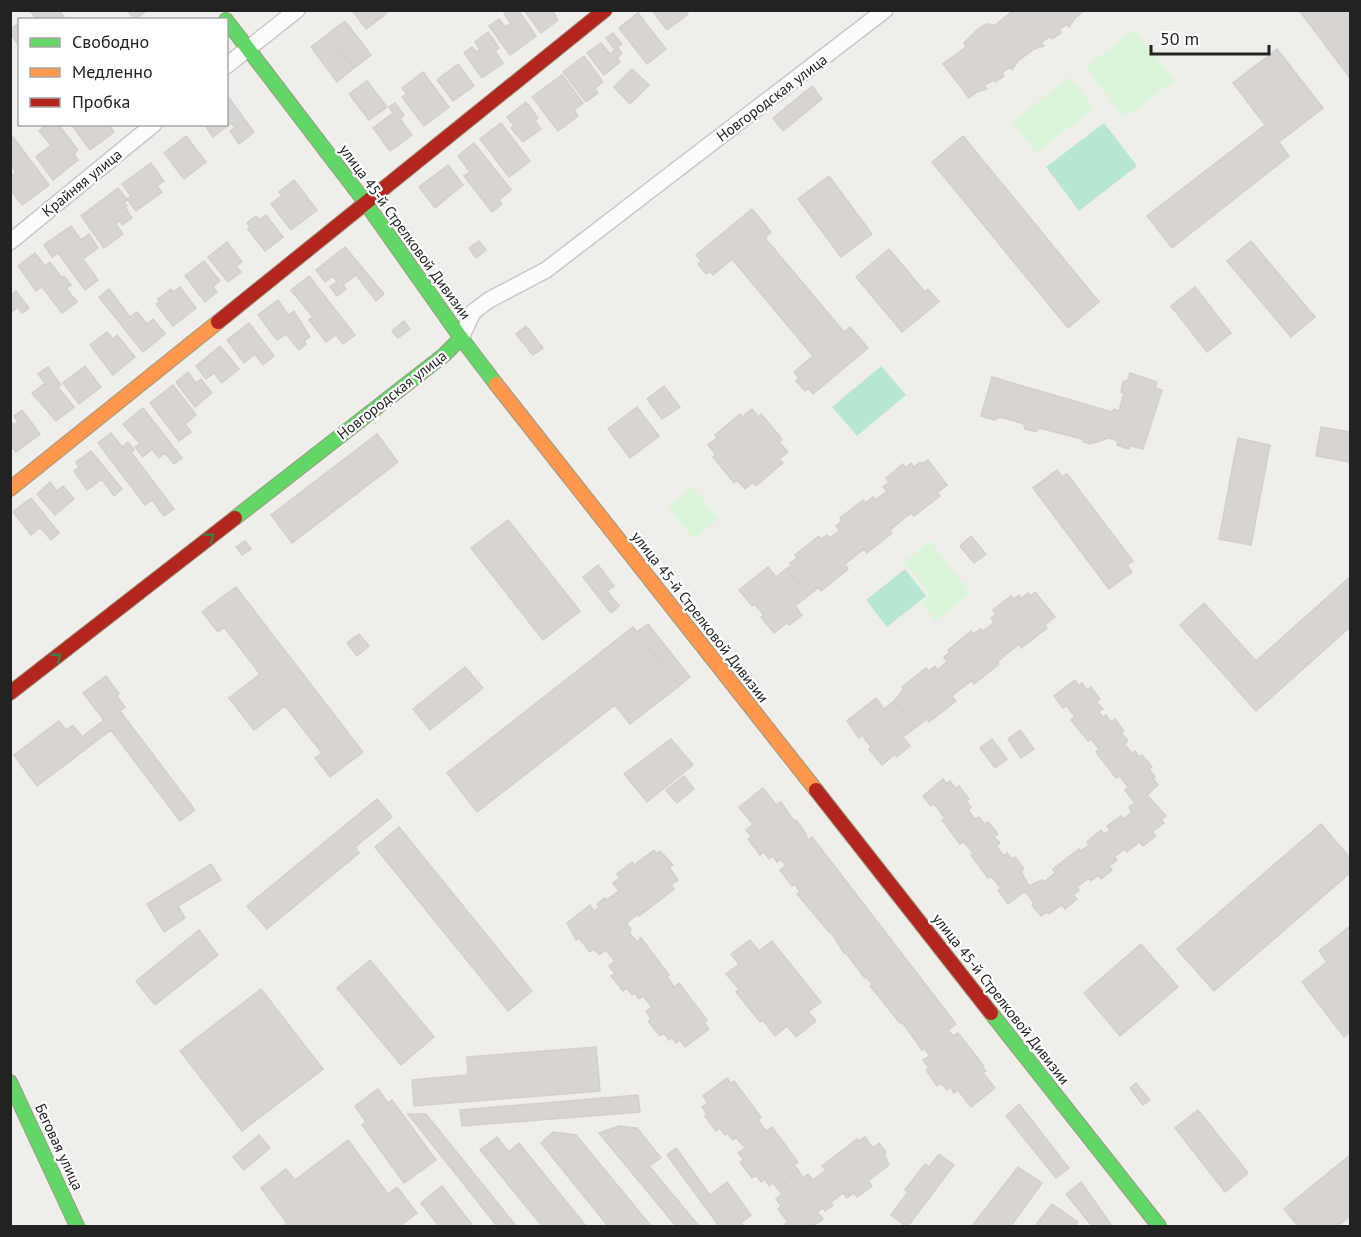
<svg xmlns="http://www.w3.org/2000/svg" width="1361" height="1237" font-family="'PT Sans',sans-serif">
<style>
.park{fill:#daf5da}
.pitch{fill:#b7e6d2}
.building{fill:#d7d4d2;stroke:#d3d0cc;stroke-width:1.5}
.lines{fill:none;stroke-linecap:round;stroke-linejoin:round}
.street-casing{stroke:#c9c8c7;stroke-width:18}
.fast-casing{stroke:#999a82;stroke-width:16}
.slow-casing{stroke:#999a82;stroke-width:16}
.jam-casing{stroke:#999a82;stroke-width:16}
.street{stroke:#fdfcfc;stroke-width:15}
.fast{stroke:#63d668;stroke-width:14}
.slow{stroke:#ff974d;stroke-width:14}
.jam{stroke:#b3261e;stroke-width:14}
.oneway{stroke:#427c45}
.labels{text-anchor:middle;stroke-width:4.5;stroke-linejoin:round;paint-order:stroke}
.street-label{font-size:15px;fill:#222;stroke:#fff}
</style>
<rect width="100%" height="100%" fill="#f0eeeb"/>
<path class="park" d="M1134,29L1174,80L1124,118L1085,67Z
M1069,77L1094,108L1036,153L1012,122Z
M693,487L718,519L694,539L668,507Z
M930,541L971,593L935,621L921,602L930,595L904,562Z"/>
<path class="pitch" d="M1104,123L1137,166L1079,211L1046,167Z
M881,366L906,395L857,436L832,407Z
M905,569L926,596L887,627L866,600Z"/>
<path class="building" d="M34,10H59L66,20H37L31,12Z
M127,10H147L135,20Z
M352,10H385L387,13L366,29Z
M509,10H518L536,36L510,55L489,26L499,19L505,27L511,23L504,14Z
M524,10H552L558,20L541,33Z
M657,10H685L688,14L667,30L654,13Z
M1014,10H1085L1075,18L1069,27L1067,24L1059,30L1061,33L1052,39L1050,36L1041,43L1044,46L1034,49L1018,61L1012,70L1010,67L1002,73L1004,76L995,82L993,80L984,86L987,89L977,92L969,98L943,64L966,47L964,43L979,28L987,24L995,25Z
M1299,10H1350V78Z
M638,13L666,49L647,64L619,28Z
M345,21L371,55L354,68L328,34Z
M20,23V46L10,34V29Z
M488,32L499,48L495,51L503,63L482,78L464,53L472,47L476,52L480,50L475,42Z
M613,33L622,44L617,47L622,53L617,58L620,62L604,75L587,53L601,43L610,54L615,50L606,38Z
M328,34L354,68L337,82L311,47Z
M1277,49L1323,108L1279,142L1289,156L1172,248L1147,216L1265,125L1233,83Z
M584,56L603,82L595,88L598,93L586,102L563,72Z
M458,64L474,86L453,101L437,80Z
M632,69L649,85L630,104L614,87Z
M423,72L449,107L424,126L402,97L407,94L402,88Z
M562,75L583,103L574,110L578,116L558,131L532,97Z
M367,81L387,107L369,120L349,94Z
M812,86L822,99L783,131L773,118Z
M229,98L254,132L239,144L230,131L235,128L231,123L213,137L204,124H226V100Z
M526,102L538,118L535,121L541,129L523,142L511,128L514,126L507,117Z
M395,103L404,115L400,119L412,135L390,151L373,128L393,113L389,107Z
M501,123L530,161L509,177L480,139Z
M47,124H58L78,150L74,154L78,160L53,180L36,157L51,145L39,131Z
M71,124H109L114,132L90,150Z
M186,136L206,162L184,179L164,153Z
M963,136L1099,302L1068,328L932,162Z
M13,137L49,185L22,205L10,189V183L14,180L11,176L16,172L10,164V139Z
M474,143L511,190L499,200L502,204L492,212L464,176L470,172L458,156Z
M151,163L164,181L157,186L162,192L136,211L127,199L131,196L122,184Z
M448,165L463,185L435,208L419,187Z
M829,176L872,234L841,257L798,199Z
M294,180L317,210L291,230L271,204L282,195L279,192Z
M118,188L127,200L124,202L127,206L125,207L132,218L122,225L120,221L116,224L123,234L104,248L81,216Z
M752,209L771,232L765,238L844,332L850,327L868,348L813,394L808,388L805,391L796,381L799,378L794,372L813,356L732,259L713,275L710,271L706,274L698,264L701,261L696,255Z
M266,215L283,237L265,251L248,229L250,227L247,223L256,216L259,220Z
M71,226L81,240L89,234L98,248L83,259L98,280L85,290L58,253L52,257L44,245Z
M479,241L486,250L476,258L469,248Z
M1251,241L1315,317L1291,337L1227,261Z
M227,242L242,262L236,266L241,272L228,282L208,257Z
M345,247L384,294L376,301L356,275L343,285L346,289L337,296L330,287L337,282L333,276L325,282L316,270Z
M889,249L925,292L928,289L939,302L902,332L856,277Z
M35,253L45,266L50,262L62,278L64,276L71,285L66,288L77,302L62,313L42,287L36,291L18,266Z
M204,261L220,281L213,287L217,292L205,302L185,276Z
M309,276L355,335L343,344L336,335L326,342L309,320L313,317L291,290Z
M180,287L196,308L173,326L156,304L160,302L158,299L171,289L173,292Z
M1195,287L1231,333L1207,352L1171,306Z
M109,289L130,317L137,312L147,324L153,319L165,334L143,352L99,297Z
M16,291L29,308L22,313L18,307L10,313V296Z
M278,300L288,315L294,311L310,337L304,341L306,344L299,350L286,334L277,340L258,315Z
M404,321L410,329L398,338L392,331Z
M249,323L274,356L263,365L255,354L244,363L227,340Z
M526,326L543,348L533,355L516,334Z
M107,332L113,339L117,335L135,357L113,375L90,345Z
M220,346L239,369L222,383L214,373L206,379L196,366Z
M85,366L101,387L79,404L63,383Z
M48,367L61,385L58,387L74,407L56,421L32,393L45,383L38,374Z
M188,372L196,383L201,379L212,393L195,407L176,382Z
M1130,373L1157,382L1155,388L1162,390L1143,449L1132,446L1128,449L1117,445L1118,441L1109,438L1090,444L1083,442L1082,439L1039,428L1036,432L1025,429L1024,424L1000,417L994,420L981,416L992,377L1112,412L1114,409L1119,411L1124,393L1121,392L1123,382L1128,380Z
M173,385L196,415L185,424L191,432L179,441L150,403Z
M664,386L680,407L662,419L647,399Z
M637,407L659,436L630,458L608,429Z
M143,408L182,458L174,464L165,453L159,458L152,449L143,457L135,447L140,444L123,424Z
M752,409L758,417L761,414L782,439L779,442L788,452L779,459L783,463L756,486L753,482L745,489L737,480L734,483L713,457L716,455L708,445L717,438L715,435L740,414L742,417Z
M22,410L40,434L16,452L10,445V421L14,425L18,422L14,416Z
M1321,427L1350,432V462L1316,456Z
M111,433L122,447L128,442L134,450L131,452L174,509L164,516L152,500L145,505L98,443Z
M377,434L398,462L292,543L271,515Z
M1238,438L1270,445L1251,545L1219,539Z
M91,451L122,489L114,496L102,479L87,490L74,471L79,467L76,462Z
M928,460L947,485L937,493L940,496L914,516L911,513L890,530L892,533L867,553L864,549L845,564L848,569L821,591L819,587L808,596L786,569L792,565L790,563L797,558L795,555L819,536L821,539L827,535L830,538L840,530L836,526L842,521L840,518L863,500L866,503L873,497L875,500L887,491L883,487L889,482L886,478L903,464L906,468L911,463L914,467L920,462L922,464Z
M1057,470L1062,477L1067,474L1133,561L1127,565L1132,572L1109,589L1033,488Z
M50,482L57,491L63,486L74,499L55,515L37,494Z
M31,498L59,533L51,540L40,527L31,535L13,512Z
M508,520L580,611L543,640L471,548Z
M971,536L986,554L974,563L960,546Z
M245,541L251,549L242,555L236,547Z
M598,565L614,586L607,591L619,606L611,613L583,577Z
M768,567L776,577L786,569L808,596L795,606L802,615L789,625L787,623L774,633L761,617L764,615L754,604L752,606L739,590Z
M1350,577V627L1256,711L1180,625L1204,603L1256,661Z
M236,587L363,752L330,777L315,758L322,753L285,706L254,730L229,698L260,674L224,627L218,632L202,612Z
M1035,592L1055,617L1045,625L1047,628L1021,648L1019,644L997,662L999,664L974,684L972,680L952,696L956,701L929,722L927,719L915,728L894,701L904,689L902,687L926,668L929,671L935,666L937,670L947,662L944,657L950,652L948,650L971,631L973,634L981,629L983,631L994,623L991,618L996,614L993,610L1011,596L1014,599L1019,595L1021,599L1028,593L1030,596Z
M648,624L690,677L679,686L637,632Z
M633,627L679,686L630,724L615,705L477,812L447,773Z
M359,634L369,646L357,656L347,643Z
M465,667L483,688L430,730L413,709Z
M106,676L119,694L117,696L125,707L120,711L195,810L180,821L111,730L37,786L14,755L59,721L66,730L73,725L82,737L104,720L83,693Z
M1075,680L1079,686L1082,683L1087,690L1091,687L1100,699L1096,702L1103,709L1099,712L1103,718L1106,715L1111,722L1115,719L1124,731L1121,733L1128,741L1124,744L1132,753L1135,751L1139,757L1142,755L1152,767L1149,769L1155,777L1153,778L1158,785L1147,795L1166,816L1161,820L1164,823L1152,832L1156,836L1143,846L1139,842L1127,852L1125,849L1114,857L1117,860L1109,866L1112,870L1101,879L1098,875L1091,881L1089,878L1077,887L1079,890L1073,895L1077,899L1065,909L1062,905L1049,914L1047,911L1041,916L1032,905L1034,903L1025,891L1008,904L998,890L1001,888L991,876L988,878L971,855L973,853L963,841L960,844L942,820L945,818L934,804L931,806L923,796L943,779L947,784L950,781L956,789L959,786L969,799L966,801L971,807L968,810L975,819L979,817L984,824L988,822L998,834L994,837L1000,843L996,846L1004,856L1007,853L1012,859L1015,857L1024,869L1021,871L1029,886L1042,880L1044,882L1055,873L1053,869L1079,849L1081,851L1089,845L1087,842L1101,830L1104,834L1110,830L1107,826L1121,816L1123,819L1132,812L1129,807L1135,803L1125,790L1128,787L1120,776L1116,778L1096,752L1099,749L1091,739L1088,741L1071,720L1075,717L1066,705L1063,708L1054,696Z
M876,698L884,709L894,701L915,728L903,737L910,746L897,757L895,754L882,765L869,749L871,747L862,735L859,738L847,721Z
M1020,730L1034,749L1021,758L1008,739Z
M671,739L693,765L647,802L624,774Z
M992,739L1007,759L995,768L980,748Z
M684,776L694,789L677,803L666,790Z
M763,788L776,805L781,802L794,821L796,820L806,834L805,835L809,840L812,837L956,1024L948,1030L953,1036L958,1033L983,1065L982,1066L986,1071L983,1073L995,1088L971,1107L958,1090L954,1093L950,1087L947,1090L941,1083L937,1086L926,1070L929,1068L923,1060L930,1056L924,1048L922,1050L905,1026L902,1022L900,1023L870,986L872,984L866,976L865,978L845,952L844,953L830,931L829,932L797,894L800,892L795,884L792,886L780,870L786,866L781,859L777,862L773,856L769,859L764,852L760,855L748,839L752,837L746,830L753,824L739,807Z
M377,799L392,817L355,847L359,853L267,929L247,906Z
M1321,824L1350,858V873L1214,991L1177,949Z
M399,827L532,991L508,1011L375,847Z
M654,850L657,854L660,851L673,865L669,867L678,880L671,885L674,889L639,916L638,914L627,923L631,930L629,932L637,942L641,938L669,975L667,977L674,987L679,983L707,1020L704,1022L709,1029L685,1047L680,1040L676,1043L672,1037L669,1040L664,1033L660,1036L648,1021L651,1019L646,1011L652,1007L643,996L639,999L635,993L632,995L627,988L623,991L611,976L615,974L609,966L615,961L606,950L599,955L594,949L590,952L579,938L576,940L567,923L590,905L594,911L599,907L597,904L605,898L606,900L619,891L613,883L620,878L617,874L632,862L634,865Z
M211,864L221,880L178,906L185,918L164,932L147,904Z
M1350,926V1032L1344,1037L1302,982L1327,962L1319,951Z
M199,930L218,955L155,1005L136,981Z
M750,940L759,951L772,941L821,1002L808,1012L816,1021L796,1037L787,1026L775,1036L763,1020L760,1022L736,992L739,989L726,974L739,964L731,954Z
M1141,944L1178,987L1120,1036L1084,993Z
M370,960L434,1037L401,1065L337,988Z
M261,989L323,1069L242,1131L180,1051Z
M596,1047L600,1091L414,1106L412,1080L468,1075L467,1057Z
M727,1078L731,1083L734,1081L761,1117L758,1120L766,1131L772,1127L798,1162L794,1165L799,1171L777,1188L773,1183L769,1186L765,1179L761,1182L756,1175L752,1178L740,1162L744,1160L738,1153L745,1148L736,1137L733,1140L727,1133L725,1135L720,1128L716,1131L705,1116L707,1114L702,1107L708,1103L703,1096Z
M1136,1083L1150,1100L1143,1105L1130,1088Z
M378,1089L388,1103L392,1100L436,1160L404,1183L362,1125L366,1122L355,1106Z
M638,1095L640,1112L462,1126L460,1110Z
M1019,1104L1069,1168L1056,1178L1006,1116Z
M1198,1110L1248,1173L1225,1192L1175,1128Z
M408,1114H426L516,1226H497Z
M619,1126L637,1128L661,1158L649,1166L699,1226H676L599,1133Z
M553,1132L576,1135L651,1226H608L541,1143Z
M259,1135L270,1148L244,1170L233,1157Z
M497,1137L509,1152L519,1143L586,1226H542L480,1150Z
M865,1137L873,1148L879,1143L886,1152L884,1153L889,1165L868,1181L872,1186L857,1197L854,1193L847,1198L843,1193L831,1202L833,1205L825,1211L823,1208L817,1212L823,1219L813,1226H787L785,1224L788,1222L778,1209L781,1206L776,1199L782,1194L777,1188L799,1171L803,1178L808,1174L813,1180L826,1170L822,1166L857,1139L859,1141Z
M348,1140L388,1194L397,1187L417,1213L400,1226H283L287,1223L261,1188L286,1169L295,1180Z
M676,1148L710,1195L727,1182L751,1215L741,1223L744,1226H719L667,1155Z
M939,1154L954,1165L908,1226H906L891,1215L908,1192L905,1190L925,1164L929,1167Z
M1350,1155V1216L1338,1226H1298L1284,1209Z
M1018,1167L1042,1183L1011,1226H972Z
M1081,1182L1112,1226H1092L1066,1194Z
M442,1186L473,1226H439L421,1203Z
M1052,1204L1078,1222L1075,1226H1035Z"/>
<g class="lines">
<g class="street-casing">
<path id="street" d="M226,66L297,10
M10,242L154,124
M461,338L473,312L489,300L546,270L885,10"/>
</g>
<g class="fast-casing">
<path id="fast" d="M226,20L365,202L461,338L496,384
M235,518L444,355L461,338
M991,1013L1159,1226
M10,1082L77,1226"/>
</g>
<g class="slow-casing">
<path id="slow" d="M496,384L816,790
M10,489L218,322"/>
</g>
<g class="jam-casing">
<path id="jam" d="M218,322L605,10
M10,693L235,518
M816,790L991,1013"/>
</g>
<use href="#street" class="street"/>
<use href="#fast" class="fast"/>
<use href="#slow" class="slow"/>
<use href="#jam" class="jam"/>
</g>
<defs><path id="oneway-chevron" d="M-2-3.5L2.5 0L-2 3.5" fill="none" stroke-width="1.6" stroke-linecap="round" stroke-linejoin="round" transform="scale(1.5)"/></defs>
<g class="oneway">
<use href="#oneway-chevron" transform="translate(210 537) rotate(-38)"/>
<use href="#oneway-chevron" transform="translate(57 657) rotate(-38)"/>
</g>
<g class="labels">
<g class="street-label">
<text transform="translate(772 98) rotate(-37)" y="5">Новгородская улица</text>
<text transform="translate(82 183) rotate(-39)" y="5">Крайняя улица</text>
<text transform="translate(405 232) rotate(54)" y="5">улица 45-й Стрелковой Дивизии</text>
<text transform="translate(392 395) rotate(-38)" y="5">Новгородская улица</text>
<text transform="translate(700 617) rotate(52)" y="5">улица 45-й Стрелковой Дивизии</text>
<text transform="translate(1001 999) rotate(52)" y="5">улица 45-й Стрелковой Дивизии</text>
<text transform="translate(59 1147) rotate(65)" y="5">Беговая улица</text>
</g>
</g>
<rect width="1361" height="1237" fill="none" stroke="#222222" stroke-width="24"/>
<rect x="18" y="18" width="210" height="108" fill="#ffffff" stroke="#a7a7a7" stroke-width="1.5"/>
<rect x="30" y="38" width="30" height="9" fill="#63d668" stroke="#a7a7a7" stroke-width="1.5"/>
<text x="72" y="48" font-size="18" fill="#222222">Свободно</text>
<rect x="30" y="68" width="30" height="9" fill="#ff974d" stroke="#a7a7a7" stroke-width="1.5"/>
<text x="72" y="78" font-size="18" fill="#222222">Медленно</text>
<rect x="30" y="98" width="30" height="9" fill="#b3261e" stroke="#a7a7a7" stroke-width="1.5"/>
<text x="72" y="108" font-size="18" fill="#222222">Пробка</text>
<path d="M1151 45v9h118v-9" fill="none" stroke="#222222" stroke-width="3"/>
<text x="1160" y="45" font-size="18" fill="#222222" stroke="#ffffff" stroke-width="4.5" paint-order="stroke">50 m</text>
</svg>
